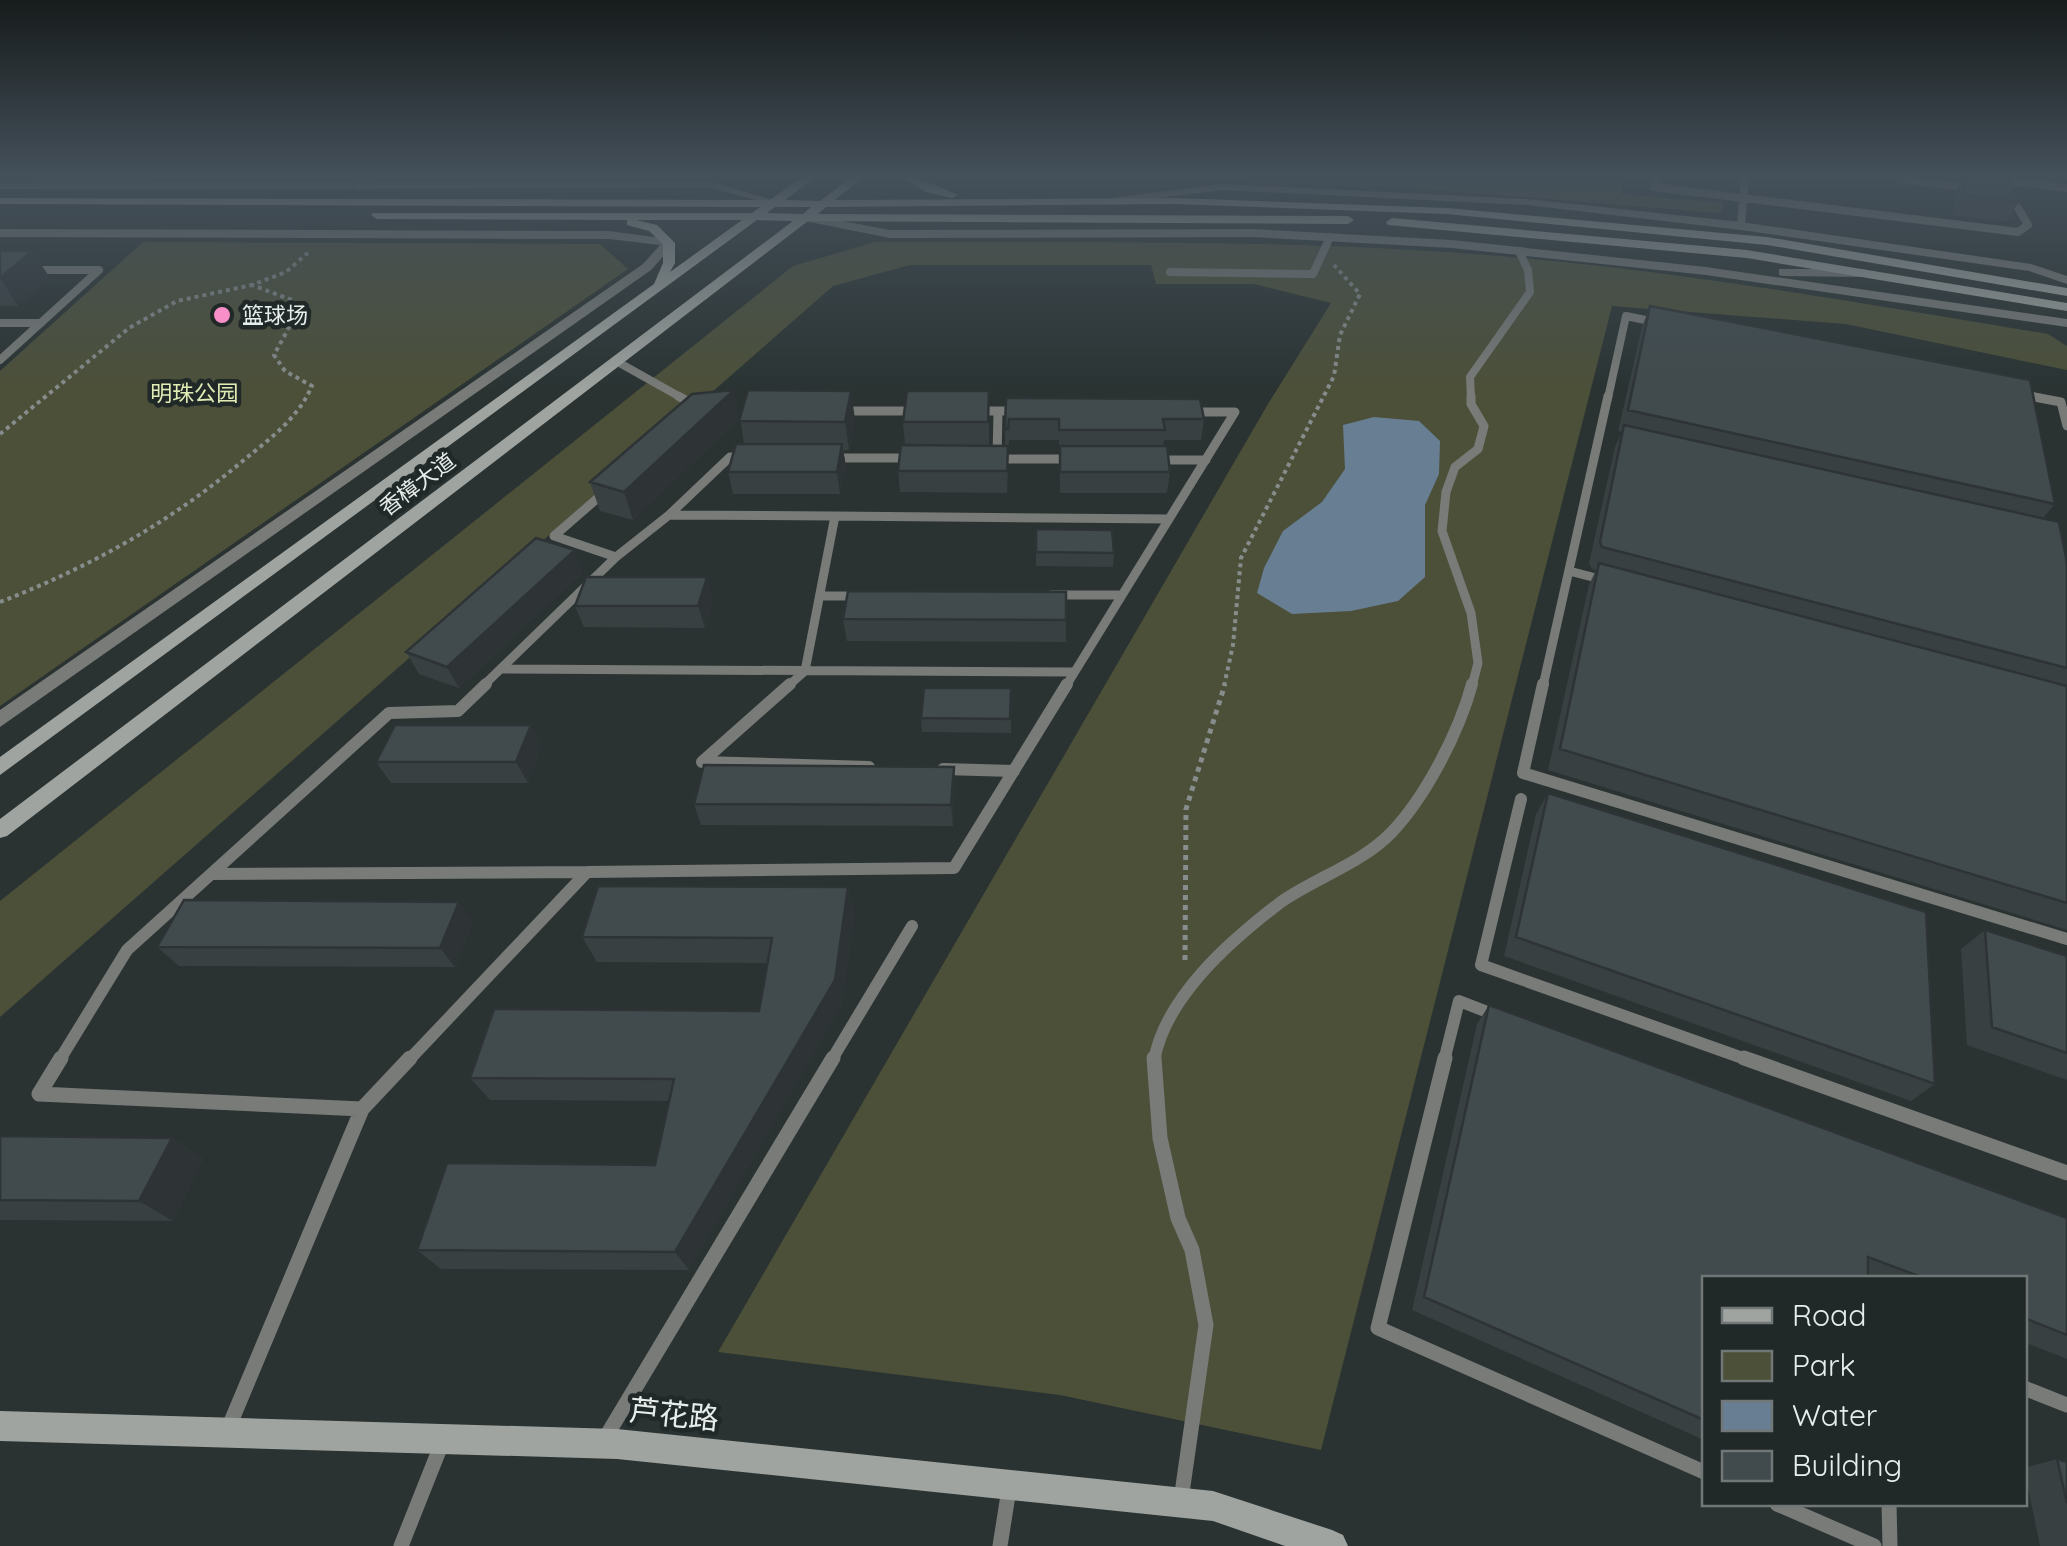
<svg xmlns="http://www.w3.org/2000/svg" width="2067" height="1546" font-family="Quicksand,'Noto Sans SC',sans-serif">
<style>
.green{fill:#4c5039}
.water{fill:#687e93}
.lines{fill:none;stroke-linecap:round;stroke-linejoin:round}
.path-far1{stroke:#868d8c;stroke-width:4;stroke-dasharray:4 4;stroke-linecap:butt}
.path{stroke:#868d8c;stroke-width:5;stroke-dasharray:5 5;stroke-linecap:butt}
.lane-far3{stroke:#787b78;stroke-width:8}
.lane-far2{stroke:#787b78;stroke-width:9}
.lane-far1{stroke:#787b78;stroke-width:12}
.lane{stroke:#787b78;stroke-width:15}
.street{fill:#787b78;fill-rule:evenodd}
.secondary{fill:#9fa4a0;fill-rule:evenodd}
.wall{fill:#384042}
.shaded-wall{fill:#2e3436}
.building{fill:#414b4d;stroke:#2e3436;stroke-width:2.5}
.poi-dot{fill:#f98fc9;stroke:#202928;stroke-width:4}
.labels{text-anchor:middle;stroke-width:9;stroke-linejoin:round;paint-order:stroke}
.far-poi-label{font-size:22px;fill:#e7edeb;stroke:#202928;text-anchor:start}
.far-park-label{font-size:22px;fill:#e1ebb4;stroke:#202928}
.far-street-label{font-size:22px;fill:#e7edeb;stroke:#202928}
.near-street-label{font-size:30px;fill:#e7edeb;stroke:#202928}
</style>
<rect width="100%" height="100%" fill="#2a3332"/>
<path class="green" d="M4,175H721L705,179L1,177Z
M967,175H1625L1620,194L1724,203L1721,213L1401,187Z
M143,242L600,244L628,269L0,706V371Z
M875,242C1094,243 1314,238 1532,259C1705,275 1877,306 2048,334L2067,346V370L1846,324L1612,306L1321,1450L1060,1395L718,1352L1268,404L1331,303L1254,284H1156L1151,265H910L833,286L0,1017V901L793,266Z"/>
<path class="water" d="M1374,417L1419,421L1440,441L1439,474L1425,505V577L1398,601L1351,611L1292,614L1257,593L1264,568L1283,531L1322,502L1345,469L1343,425Z"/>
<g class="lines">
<path class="path-far1" d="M0,434L129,328L177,301L252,285
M0,602C90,567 171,522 245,459C271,438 298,418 312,386L285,371L274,355L294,318L292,300L252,285L286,272L311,250
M1224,686L1233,645L1241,558L1334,376L1340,335L1360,294L1334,265"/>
<path class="path" d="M1185,960L1186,809L1225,684"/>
<path class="lane-far3" d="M1656,175L1654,187L2018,232L2028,225L2009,192
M1897,175L1899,179L1971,188
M1997,179L2067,188
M358,186L368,175
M1741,226L1745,175
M1170,272L1313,274L1330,237
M0,323H41
M0,360L99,270H32
M616,361L682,398
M2021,394L2041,398
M1471,398L1470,377L1530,292L1528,270L1519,251
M1608,398L1626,316L1660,323"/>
<path class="lane-far2" d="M678,396L698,407
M1471,396V404L1484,426L1478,449L1455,467L1446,492L1442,531L1471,613L1478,663L1472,686
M2029,396L2061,402L2067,426
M840,411H917
M975,411H1017
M743,457H730L669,515L835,516L805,671L788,686
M997,457L998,411
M831,458H913
M996,459H1073
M1156,460H1206
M835,516L1169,519
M616,557L669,515
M1569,571L1604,580
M1051,595H1122
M820,596H863
M501,669L1074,672
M483,686L616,557L554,536L607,490
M1066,686L1235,412H1190
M1543,686L1608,396"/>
<path class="lane-far1" d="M790,684L702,762L869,767
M1543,684L1523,773L2067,939
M943,769L1014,771
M1521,799L1481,965L1751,1061
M211,874L587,872
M59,1061L127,950L389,713L458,711L486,684
M408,1061L587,872L954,868L1067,684
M831,1061L912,926
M1154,1061C1165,997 1231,940 1281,902C1317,877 1361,864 1392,832C1426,796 1459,732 1472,684
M1444,1061L1459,1001L1498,1016"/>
<path class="lane" d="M61,1058L39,1094L362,1109
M1154,1058L1160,1138L1178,1218L1192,1250L1206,1325L1181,1500
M1445,1058L1378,1328L1704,1472
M1744,1058L2067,1173
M2024,1388L2067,1405
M228,1429L362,1109L410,1058
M604,1440L833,1058
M1777,1504L1874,1546
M1889,1504L1890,1546
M401,1546L442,1443
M1000,1546L1009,1489"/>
<path class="street" d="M711,182L780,202L774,205L711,188L0,189V183Z
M1222,184L1527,199L1741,222L2031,264L2067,276V284L2029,271L1741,230L1527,205L1222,190L1112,204L1106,201L1112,198Z
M804,214L890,230L1254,229L1452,240L1706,267L2067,319V327L1706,275L1452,248L1254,237L890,238L800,220V216Z
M0,229L609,231L669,239L675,243L651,270L0,727V710L643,264L660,245L609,239L0,237Z
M1779,269H1864L1870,273L1864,277L1783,276L1779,275Z"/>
<path class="secondary" d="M805,175H818L785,200L820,201L854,175H866L835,200L1175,198L1447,208L1767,237L2067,288V296L1767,245L1447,214L1175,204L826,207L818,214L1348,216L1354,220L1348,224L808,221L7,836L0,838V819L793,221L757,220L0,775V757L654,284L663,263V244L649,231L627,225V220L377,219L371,215L373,213H752L760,207L0,204V198L770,200ZM775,207H811L803,214L767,213ZM636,220H742L670,272L675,263V243L657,225Z
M899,175C911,175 946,189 958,195L952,198L926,192Z
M1392,218L1747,250L2067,303V311L1747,258L1388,225L1386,222Z
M0,1411L617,1429L1213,1491L1332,1530L1343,1535L1348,1546H1285L1213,1521L617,1459L0,1441Z"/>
</g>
<path class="wall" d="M1966,175L2019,202L2006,222L1952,215L1955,193Z
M0,251H32L50,278L18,306H0Z
M1650,306L2055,504L2043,518L2067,563V930L1548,770L1589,585L1596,570L1592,569L1589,563L1615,447L1622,432L1618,431L1642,327Z
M989,391V445H1005L1006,398L1204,419L1201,440H1164L1163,446L1170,472L1167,493H1060L1059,440H1009L1007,493L900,492L898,471L905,445L903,422Z
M740,418L855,419L849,450H843L846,466L840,494H733L728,472L744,444L740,418L633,520L600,511L590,482Z
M1036,529L1114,553L1113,567L1036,566Z
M583,572L459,688L419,674L406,652Z
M707,577L713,599L705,628L584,627L575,606Z
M843,619L1066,620V642L847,641Z
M1011,688V733L922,732L921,718Z
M531,725L541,746L528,783H391L376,762Z
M954,767L955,788L953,826L701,825L694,804Z
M1548,793L1935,1084L1911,1101L1504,956L1536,814Z
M848,887L854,913L842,1004L689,1270L441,1269L417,1250L655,1165L669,1101L490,1100L470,1078L759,1011L768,963L597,962L582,937Z
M473,921L455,967L179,966L157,947Z
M1985,930L2067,956V1080L1967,1045L1961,949Z
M1489,1005L2067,1218V1359L2024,1342V1278H1704V1440L1412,1310L1477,1024Z
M0,1136L172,1138L203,1159L173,1221L0,1220Z
M2057,1459L2067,1462V1546H2040L2024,1468Z"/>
<path class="shaded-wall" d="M32,251L50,278L18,306L0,278Z
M734,390L740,418L633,520L624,492Z
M851,391L855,419L849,450L845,422Z
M842,444L846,466L840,494L837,472Z
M575,550L583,572L459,688L447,667Z
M707,577L713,599L705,628L698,606Z
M531,725L541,746L528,783L516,762Z
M954,767L955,788L953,826L951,805Z
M848,887L854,913L842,1004L689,1270L675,1252Z
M459,902L473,921L455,967L440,948Z
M172,1138L203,1159L173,1221L139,1201Z"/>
<path class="building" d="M1967,175L2007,178L2019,202L1964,195Z
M0,251H32L0,278Z
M1650,306L2030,380L2055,504L1628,410Z
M734,390L624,492L590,482L692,394Z
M748,390L851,391L845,422L739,421Z
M907,391H989L988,422H903Z
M1006,398L1200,399L1204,419H1163L1165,430H1059V419H1009L1008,429H1005Z
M1624,425L2059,522L2067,563V668L1602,547L1600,542Z
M736,444H842L837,472H728Z
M901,445L1008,446L1007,471H898Z
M1060,446H1167L1170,472H1060Z
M1036,529L1112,530L1114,553L1036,552Z
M536,538L575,550L447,667L406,652Z
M1599,563L2067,686V903L1560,749Z
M586,577H707L698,606H575Z
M848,591L1066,592V620L843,619Z
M924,688H1011L1010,719L921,718Z
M395,725H531L516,762H376Z
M704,765L954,767L951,805L694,804Z
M1548,793L1926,912L1935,1084L1516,937Z
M598,886L848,887L835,980L675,1252L417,1250L447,1163L655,1165L674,1079L470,1078L494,1009L759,1011L772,938L582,937Z
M184,900L459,902L440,948L157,947Z
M1985,930L2067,956V1053L1992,1027Z
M1489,1005L2067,1218V1335L2024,1318V1278H1924L1868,1257V1278H1704V1420L1424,1297Z
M0,1136L172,1138L139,1201L0,1200Z
M2057,1459L2067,1462V1503Z"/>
<linearGradient id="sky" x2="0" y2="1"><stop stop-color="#171c1c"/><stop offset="0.45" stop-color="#44505a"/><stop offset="1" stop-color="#44505a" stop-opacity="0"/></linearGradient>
<rect width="2067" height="391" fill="url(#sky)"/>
<circle class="poi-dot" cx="222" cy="315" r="10"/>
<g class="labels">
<g class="far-poi-label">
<text x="242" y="323">篮球场</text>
</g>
<g class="far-park-label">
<text x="194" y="401">明珠公园</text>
</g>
<g class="far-street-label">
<text transform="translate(417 484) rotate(-37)" y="8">香樟大道</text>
</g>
<g class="near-street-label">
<text transform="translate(674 1415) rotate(6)" y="10">芦花路</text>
</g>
</g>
<rect x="1702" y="1276" width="325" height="230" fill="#202928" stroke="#707776" stroke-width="2.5"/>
<rect x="1722" y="1308" width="50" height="15" fill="#9fa4a0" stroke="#707776" stroke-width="2.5"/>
<text x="1792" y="1326" font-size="30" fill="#e7edeb">Road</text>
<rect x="1722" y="1351" width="50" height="30" fill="#4c5039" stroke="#707776" stroke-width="2.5"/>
<text x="1792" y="1376" font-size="30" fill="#e7edeb">Park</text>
<rect x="1722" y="1401" width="50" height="30" fill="#687e93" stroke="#707776" stroke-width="2.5"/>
<text x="1792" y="1426" font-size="30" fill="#e7edeb">Water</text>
<rect x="1722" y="1451" width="50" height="30" fill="#414b4d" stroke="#707776" stroke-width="2.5"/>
<text x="1792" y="1476" font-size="30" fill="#e7edeb">Building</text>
</svg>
